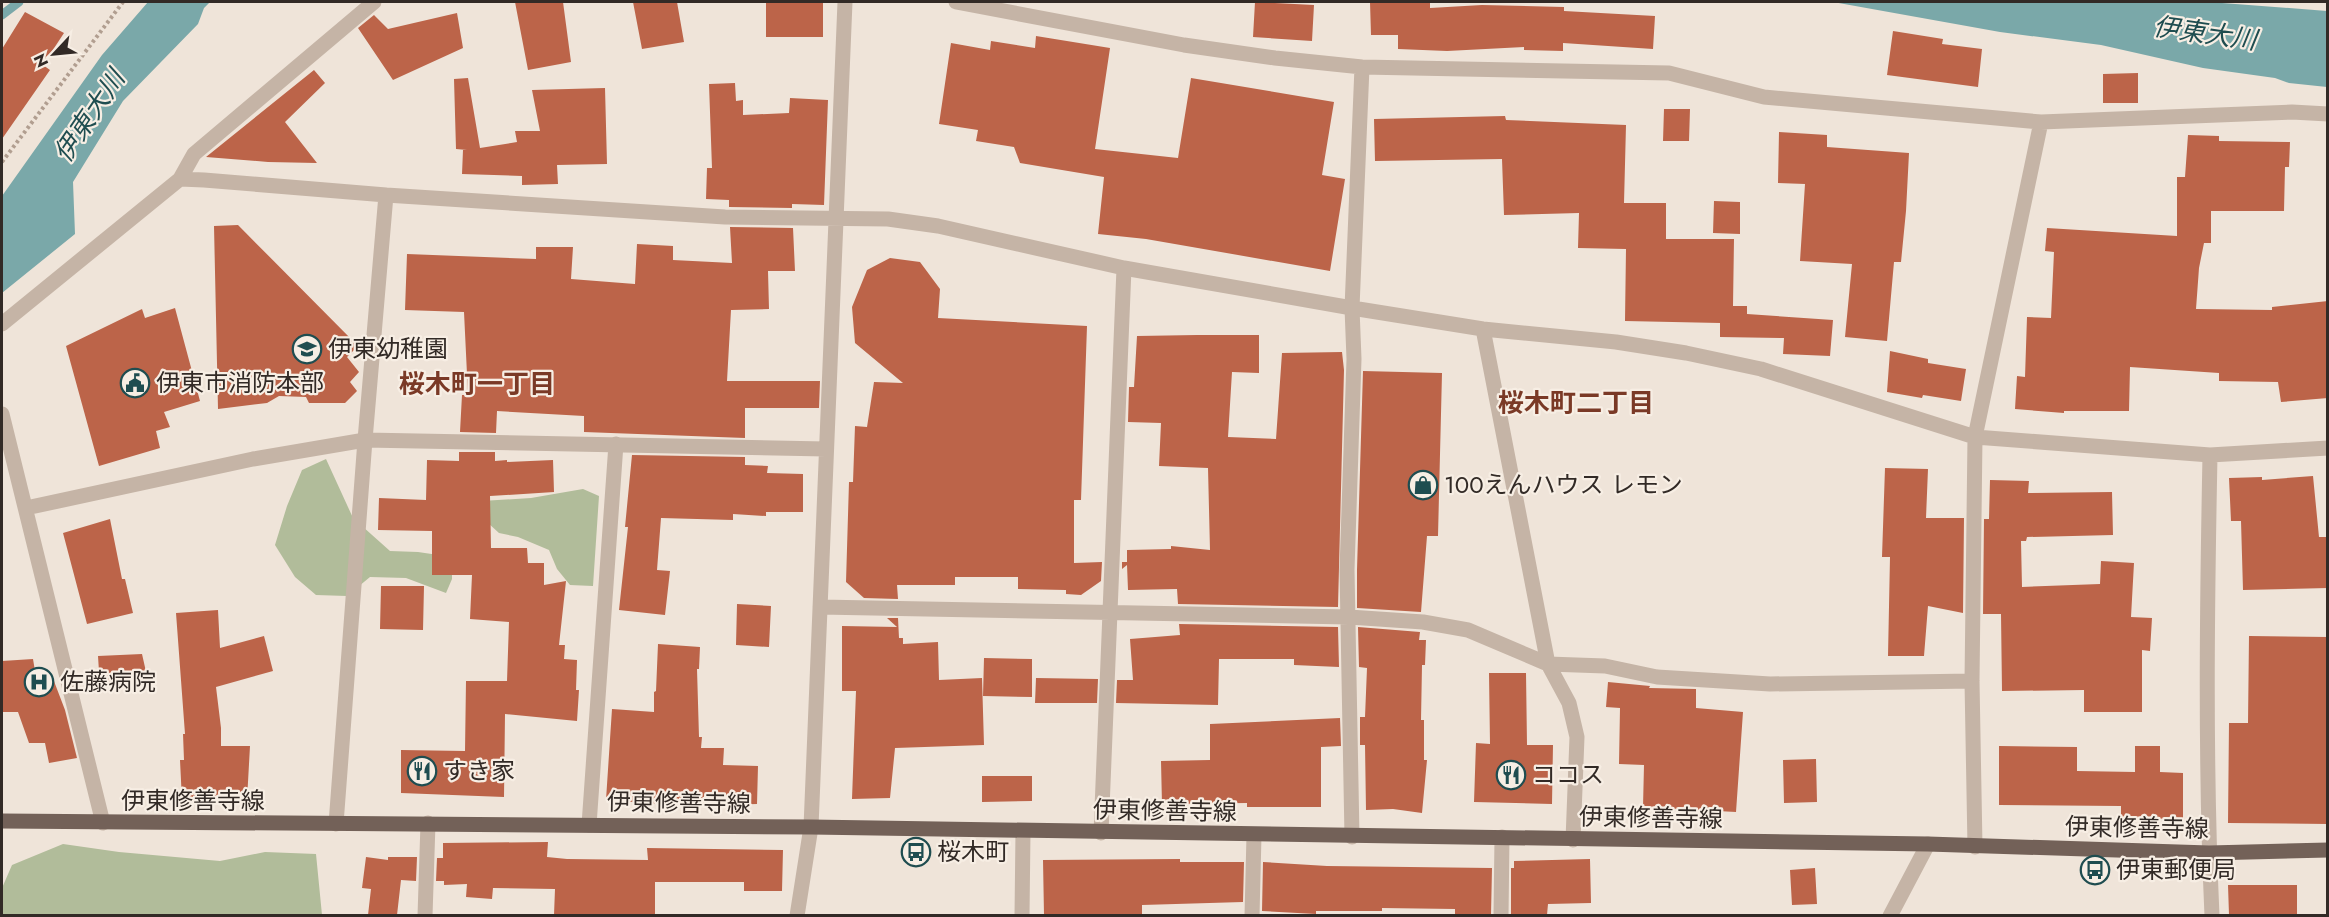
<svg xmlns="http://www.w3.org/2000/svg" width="2329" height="917" font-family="Jost,'Noto Sans JP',sans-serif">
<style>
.green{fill:#b1bc9a}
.water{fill:#7aa8a9}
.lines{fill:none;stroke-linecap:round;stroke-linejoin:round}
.stream{stroke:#7aa8a9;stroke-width:9}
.building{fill:#bc6449}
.path{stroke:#b19e90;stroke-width:4;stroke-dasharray:3 3;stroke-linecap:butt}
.minor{stroke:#c5b4a6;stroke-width:15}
.major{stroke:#736158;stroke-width:15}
.labels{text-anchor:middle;stroke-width:4.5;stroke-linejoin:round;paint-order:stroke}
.poi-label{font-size:24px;fill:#322a26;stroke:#f7eee4;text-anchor:start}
.street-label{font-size:24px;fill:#322a26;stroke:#f7eee4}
.water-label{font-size:26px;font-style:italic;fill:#1f4d50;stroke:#f7eee4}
.neighbourhood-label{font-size:26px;font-weight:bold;fill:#7a3926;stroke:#f7eee4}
</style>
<rect width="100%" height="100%" fill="#efe4d9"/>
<path class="green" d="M326,459L353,518L390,551L418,552L452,557V579L446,593L406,578L370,577L347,596L316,595L295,577L275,545L287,506L302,470Z
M583,489L599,496L593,586L570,585L557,569L549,550L518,537L499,533L465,502L531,498Z
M63,844L119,852L220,861L265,852L316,854L322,915H2V888L12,865Z"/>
<path class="water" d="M148,2H210L204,8L198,24L123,101L73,182L75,234L2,293V196L102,55Z
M1833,2H2209L2327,11V87L2289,83L2275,78L2203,68L2101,45L2000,32Z"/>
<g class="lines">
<path class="stream" d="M2,15L19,2"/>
</g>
<path class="building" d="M515,2H563L571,62L528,70Z
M633,2H677L684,42L642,49Z
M766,2H823V37H766Z
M1255,2L1314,5L1312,41L1253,37Z
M1370,2H1430V8L1482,5L1564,7V11L1655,16L1653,49L1563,43V51L1524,50V47L1447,51L1398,49V35H1371Z
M25,12L64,33L43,65L50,70L2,139V49Z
M457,13L463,48L393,80L358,28L374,15L388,29Z
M1893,31L1943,39L1942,44L1982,49L1978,87L1887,75Z
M1036,36L1110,48L1095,149L1178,158L1191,78L1334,102L1322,175L1345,179L1330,271L1146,239L1098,234L1104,177L1020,163L1014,147L976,141L978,130L939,124L951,43L990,50L991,41L1035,48Z
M314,70L325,83L285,122L317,163L268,162L206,157Z
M2138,73V103H2103V74Z
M468,78L480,148L517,142L515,131H540L532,90L605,88L607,164L557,165L558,184L522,185V176L462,174L463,150H467L456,149L454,79Z
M735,83L736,101L743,100V115L789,113L790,98L828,100L824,205L792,204V208L729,207V200L706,199L707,168H712L709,84Z
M1664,109H1690L1689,141H1663Z
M1505,116L1506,120L1626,125L1624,203H1666V239H1734L1733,306H1747V314L1833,320L1830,356L1783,354L1784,338L1720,337V323L1625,321L1626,249L1578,248L1579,213L1504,215L1502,159L1375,161L1374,119Z
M1779,132L1827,135V147L1909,153L1906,211L1901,262H1894L1887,341L1845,337L1852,264L1800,261L1805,184L1778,183Z
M2188,135L2219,136V141L2290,142L2289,167H2285L2284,211H2211V243H2204L2199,268L2196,309L2272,310V307L2328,301V398L2281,402L2278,382L2219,381V373L2130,367L2129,411H2064V413L2015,409L2017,376L2025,377L2027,317L2051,318L2054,252L2045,251L2047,228L2177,236V177H2185Z
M1714,201L1740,202V234L1713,233Z
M238,225L358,346L347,357L359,372L350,382L357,391L345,403H309L306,397L279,396L267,403L218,409L214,226Z
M730,227L793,228L795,271H768L769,309L731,310L727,381H820L819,408H745V438L584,432V416L497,411L496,433L460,432L462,395H468L464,312L405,310L407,254L536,259V247H573L571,279L635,284L637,244L673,246V260L732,263Z
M890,258L920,262L940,289L938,318L1087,326L1081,500H1074V563L1102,562L1101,581L1081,595L1066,594V590L1018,589V577H955V585H897L898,599L864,598L846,582L849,482H853L855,426L867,427L874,382L903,383L855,343L852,307L867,270Z
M175,308L200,401L164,412L170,427L156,431L160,448L99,466L66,346L142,309L145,318Z
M1197,335H1259V373L1232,372L1228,437L1276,439L1282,353L1342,352L1344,370L1338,607L1178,604L1177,589L1128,590L1127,565L1122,569V562H1127V550L1171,549V546L1210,550L1208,468L1159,466L1161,423L1128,422L1129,387H1134L1137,336Z
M1890,351L1928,359V363L1966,369L1961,401L1923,395L1922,398L1887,392Z
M1363,371L1442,373L1438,536H1427L1421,612L1357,608V570Z
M459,452H495V461L507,460V462L553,460L554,492L490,496L491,548H527L528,563H544V585L566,581L559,645H565L564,659L577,660L576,690H579L577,721L505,714L504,797L401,793V750L465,751L466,681H507L509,622L470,619L472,575H432V531L378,530L379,498L426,500L427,460L459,461Z
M632,455L745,457V465L768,466L767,473L803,474V512H766V516L733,514V520L661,518L657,570L670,571L665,615L619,610L628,527H625Z
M1885,468L1928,469L1926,518H1964L1963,613L1928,606L1924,656H1888L1890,557H1882Z
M2313,476L2319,537H2328V588L2243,590L2241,521H2231L2229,478L2262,477V480Z
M1990,480L2029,481L2028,493L2112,492L2113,535L2027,537L2026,541H2021L2022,587L2100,584L2101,561L2134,563L2131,617L2152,618L2150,651L2142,650V712H2084V690L2002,691L2001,614H1983L1984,519H1989Z
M110,519L122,579H125L133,613L87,624L63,533Z
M381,586H424L423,630L380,629Z
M737,604L771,606L769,647L736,645Z
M218,610L220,648L264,636L273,671L216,687L221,728V746H250L247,800L182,801L180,760H184L183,734H185L176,613Z
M887,618H898L899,638H903V644L938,642L939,680L982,678L984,745L895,748L890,798L852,799L856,691H842V626L897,627Z
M1179,624L1338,627L1339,667L1294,665V659H1219L1218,705L1116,703L1117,680H1133L1130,639L1180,635Z
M1358,627L1420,632L1419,640H1426L1425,665H1422L1421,720H1424V760H1427L1422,813L1393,809L1366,810L1365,745H1360V717H1365L1367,668L1359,667Z
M2249,636L2328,637V824L2228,823L2229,723H2248Z
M658,644L700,647L699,669H697L699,737H702L701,748H724L723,765L758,766L757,804L689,806L606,800L612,709L654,712V692L656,691Z
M142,654L149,685L100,687L98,656Z
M984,658L1032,659V697L983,696Z
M33,659L36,677L52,676L65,710L77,758L49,763L45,743H29L18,712H2V661Z
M1489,673H1526L1527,745H1553L1552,804L1474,802L1476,743L1490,744Z
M1036,678L1098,679L1097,703H1035Z
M1608,682L1650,686L1649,688L1696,689V708L1743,712L1736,812L1643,807L1644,765L1619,764L1620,708L1606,707Z
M1340,718L1341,746L1321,747V807H1247V803L1162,804L1161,761L1210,760V724Z
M1999,746L2077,747V771L2135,772V746H2160V772L2183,773V819L2121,818V806L1999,805Z
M1816,759L1817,802L1784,803L1783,760Z
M982,776H1032V801L982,802Z
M548,842L547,857L567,859L648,860L647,848L783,850L782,891H744V882H655V915H554L555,889L493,888L492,899L466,897L467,884L444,885V881H436L437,858H443V843Z
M366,857L388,860V857H417L416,881L401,880L397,915H368L371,889L362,888Z
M1180,859V862H1244L1243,902L1142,905V915H1044L1043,860Z
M1590,859L1591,903L1548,904L1547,915H1511V868H1514V861Z
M1263,862L1327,866L1492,868L1491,915H1455V909L1382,908V911H1316V914L1262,911Z
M1815,868L1817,904L1792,905L1790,870Z
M2228,885H2297V915H2229Z"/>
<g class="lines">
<path class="path" d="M2,162L123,2"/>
<path class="minor" d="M956,2L1184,45L1275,58L1362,67L1669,73L1764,97L2041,122L2292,112L2328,114
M180,179L194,154L374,2
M2,324L180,179L204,180L386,195L725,217L888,219L938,226L1124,268L1352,308L1483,329L1616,342L1686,353L1761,369L1975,437L2210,455L2328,448
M1483,329L1548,664L1569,703L1577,737L1573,840
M2,414L103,823
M2210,455C2207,608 2205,762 2212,916
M26,508L253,459L365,440L826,449
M820,607L1349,617L1423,622L1468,630L1548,664L1605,666L1657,677L1770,684L1972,681
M336,824L365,440L386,195
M589,825L616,444
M1101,833L1124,268
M1352,837L1347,570L1354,359L1352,308L1362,67
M1975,847L1972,681L1975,437L2041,122
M425,916L428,823
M797,916L811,827L845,2
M1022,916L1023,831
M1252,916L1254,835
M1501,916L1502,837
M1890,916L1928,844"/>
<path class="major" d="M2,821L811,827L1928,844L2209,853L2328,850"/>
</g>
<defs>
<g id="school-ring" transform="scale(1.5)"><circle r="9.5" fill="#f7eee4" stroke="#1f4d50" stroke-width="1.5"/><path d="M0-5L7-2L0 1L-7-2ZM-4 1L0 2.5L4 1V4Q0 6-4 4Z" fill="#1f4d50"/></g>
<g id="civic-ring" transform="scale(1.5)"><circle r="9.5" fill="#f7eee4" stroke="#1f4d50" stroke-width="1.5"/><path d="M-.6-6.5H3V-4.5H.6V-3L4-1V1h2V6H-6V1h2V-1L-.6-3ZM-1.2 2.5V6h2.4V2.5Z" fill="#1f4d50"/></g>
<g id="shop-ring" transform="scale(1.5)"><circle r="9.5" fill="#f7eee4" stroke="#1f4d50" stroke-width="1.5"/><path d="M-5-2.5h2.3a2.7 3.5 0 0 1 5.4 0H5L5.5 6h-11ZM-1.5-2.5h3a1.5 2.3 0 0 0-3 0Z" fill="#1f4d50"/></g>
<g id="hospital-ring" transform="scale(1.5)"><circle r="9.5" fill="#f7eee4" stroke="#1f4d50" stroke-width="1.5"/><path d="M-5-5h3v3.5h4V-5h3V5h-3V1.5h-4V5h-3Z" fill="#1f4d50"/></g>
<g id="restaurant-ring" transform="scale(1.5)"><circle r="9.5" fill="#f7eee4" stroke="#1f4d50" stroke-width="1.5"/><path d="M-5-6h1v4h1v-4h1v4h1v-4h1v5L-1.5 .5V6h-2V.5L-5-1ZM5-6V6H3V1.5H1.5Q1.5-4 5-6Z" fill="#1f4d50"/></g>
<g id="bus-ring" transform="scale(1.5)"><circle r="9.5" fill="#f7eee4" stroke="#1f4d50" stroke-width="1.5"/><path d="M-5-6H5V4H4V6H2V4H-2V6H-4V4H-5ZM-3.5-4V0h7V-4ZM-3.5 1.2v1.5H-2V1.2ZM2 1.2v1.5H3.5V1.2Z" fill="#1f4d50"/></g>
</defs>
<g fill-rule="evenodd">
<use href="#school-ring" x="307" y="349"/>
<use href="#civic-ring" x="135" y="383"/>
<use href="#shop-ring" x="1423" y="485"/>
<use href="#hospital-ring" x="39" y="682"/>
<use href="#restaurant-ring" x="422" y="771"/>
<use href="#restaurant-ring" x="1511" y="775"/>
<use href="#bus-ring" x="916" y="852"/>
<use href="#bus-ring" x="2095" y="870"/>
</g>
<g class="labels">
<g class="poi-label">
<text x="328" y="357">伊東幼稚園</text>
<text x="156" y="391">伊東市消防本部</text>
<text x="1444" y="493">100えんハウス レモン</text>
<text x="60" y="690">佐藤病院</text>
<text x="443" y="779">すき家</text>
<text x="1532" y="783">ココス</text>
<text x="937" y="860">桜木町</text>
<text x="2116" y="878">伊東郵便局</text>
</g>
<g class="street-label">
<text x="193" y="809">伊東修善寺線</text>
<text transform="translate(679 803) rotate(1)" y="8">伊東修善寺線</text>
<text transform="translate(1165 811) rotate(1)" y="8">伊東修善寺線</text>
<text transform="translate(1651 818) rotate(1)" y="8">伊東修善寺線</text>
<text transform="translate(2137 828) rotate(1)" y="8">伊東修善寺線</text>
</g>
<g class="water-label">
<text transform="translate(2205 33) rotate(8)" y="9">伊東大川</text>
<text transform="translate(89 116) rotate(-56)" y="9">伊東大川</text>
</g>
<g class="neighbourhood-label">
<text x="477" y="393">桜木町一丁目</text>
<text x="1576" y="412">桜木町二丁目</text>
</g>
</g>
<rect width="2329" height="917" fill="none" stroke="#322a26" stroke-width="6"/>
<g transform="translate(54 54) rotate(244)" stroke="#f7eee4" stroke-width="4.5" paint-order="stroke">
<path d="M0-4.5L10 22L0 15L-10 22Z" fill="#322a26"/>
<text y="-9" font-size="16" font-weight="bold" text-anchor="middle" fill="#322a26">N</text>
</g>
</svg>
